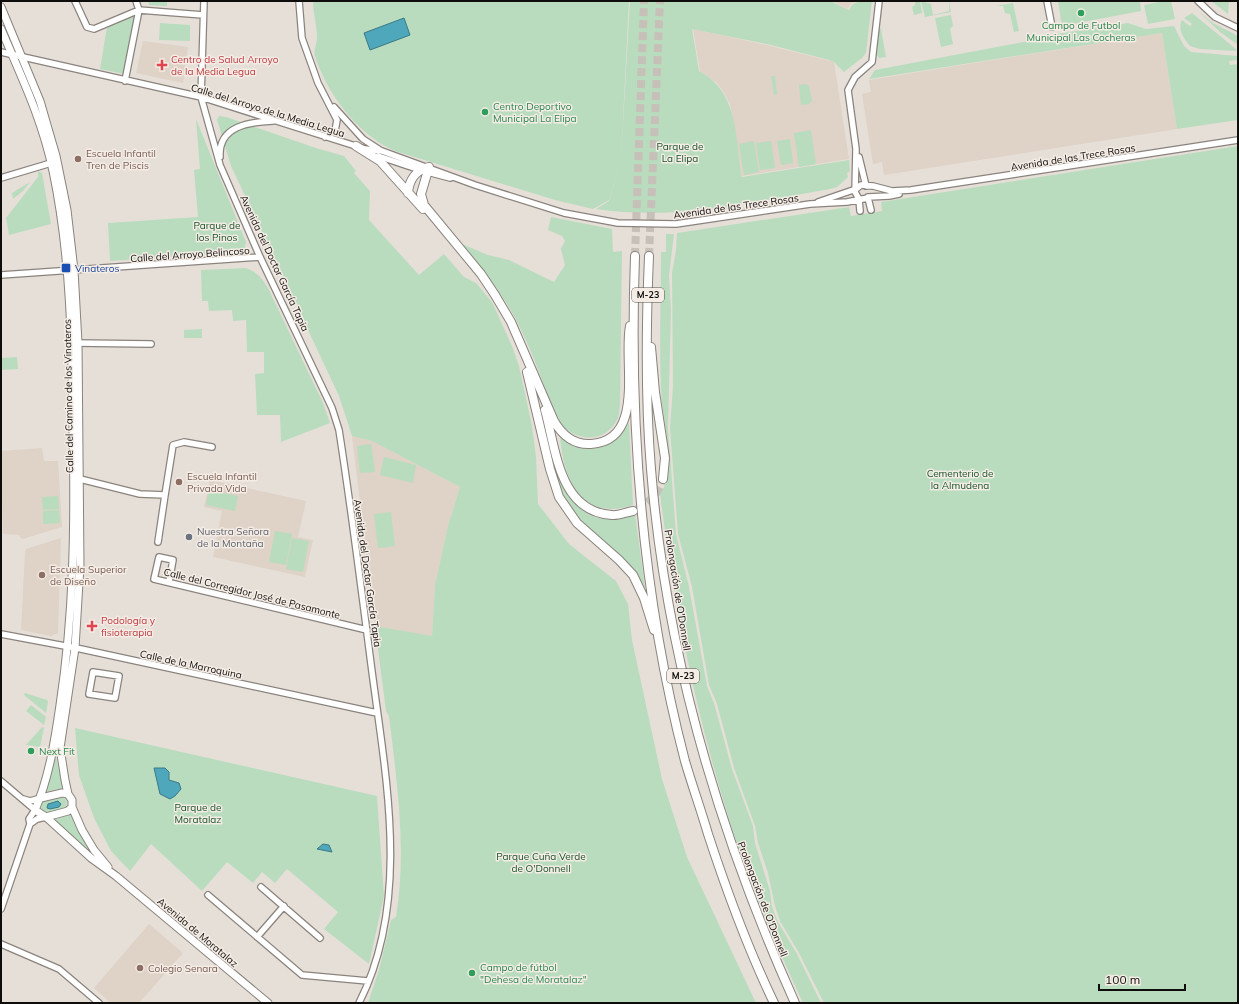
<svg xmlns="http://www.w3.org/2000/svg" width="1239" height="1004" font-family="Mulish,sans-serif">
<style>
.built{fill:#dfd2c6}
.green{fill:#b9dcbe}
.water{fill:#4ea7ba;stroke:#3b7986}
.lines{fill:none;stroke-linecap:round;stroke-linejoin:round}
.highway-tunnel{stroke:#c6c0b9;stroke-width:8;stroke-dasharray:8 4;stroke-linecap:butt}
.minor-casing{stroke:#8a837d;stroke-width:8}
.major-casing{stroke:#8a837d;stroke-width:9}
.highway-casing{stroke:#8a837d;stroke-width:10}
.minor{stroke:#fff;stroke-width:5.5}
.major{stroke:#fff;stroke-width:7}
.highway{stroke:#fff;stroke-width:8}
.leisure-dot{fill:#2e9e5b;stroke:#f4ece5;stroke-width:1.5}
.health-dot{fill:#e0444e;stroke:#f4ece5;stroke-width:1.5}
.education-dot{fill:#8d6e63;stroke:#f4ece5;stroke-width:1.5}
.transit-dot{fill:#1a4fb4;stroke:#f4ece5;stroke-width:1.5}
.worship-dot{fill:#6b7280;stroke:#f4ece5;stroke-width:1.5}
.labels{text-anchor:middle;stroke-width:3;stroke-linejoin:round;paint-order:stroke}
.shield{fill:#f4ece5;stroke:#54504c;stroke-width:1}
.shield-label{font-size:9px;font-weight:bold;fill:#0f0d0b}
.leisure-label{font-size:10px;fill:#27864d;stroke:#f4ece5;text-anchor:start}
.health-label{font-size:10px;fill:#be3a42;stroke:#f4ece5;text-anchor:start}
.street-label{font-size:10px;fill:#0f0d0b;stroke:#f4ece5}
.park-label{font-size:10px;fill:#135126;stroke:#f4ece5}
.education-label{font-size:10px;fill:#785e54;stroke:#f4ece5;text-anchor:start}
.transit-label{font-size:10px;fill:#164399;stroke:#f4ece5;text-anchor:start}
.worship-label{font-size:10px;fill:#5b616d;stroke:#f4ece5;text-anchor:start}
</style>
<rect width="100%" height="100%" fill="#e6dfd8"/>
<path class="built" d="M832,1H855L850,5L848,9Z
M693,29L771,46L834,62L849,159L742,176L730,104L725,94L717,83L700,71Z
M1162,33L1177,129L884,175L882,162L873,164L862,94L871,92L869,80Z
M143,41L188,47L183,83L136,73Z
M352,436L372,441L460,487L448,526L435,585L432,637L375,626Z
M42,448L44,461H58L62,527L22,539L19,535L3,534L1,451Z
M210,480L306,501L298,537L313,540L305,577L213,557L222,511L204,507Z
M61,538L58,633L51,636L21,630L25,552L26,549Z
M149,924L183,953L139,1003H111L94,988Z"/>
<path class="green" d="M148,1H167V6L149,5Z
M313,1H629L621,159L609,200L593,209L555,200L395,151C358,135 327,94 315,56C313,50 317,44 317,38C317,25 313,14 313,1Z
M630,1H830L849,10C853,0 862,1 872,1L866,53L862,58L844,72L834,62L829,60L771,45L692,29L699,71C739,92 735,137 742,177L849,160L850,171L847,173L848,177L837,187L830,189C753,202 674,221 596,209L609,201L621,159Z
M915,1H920L922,13L914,15L912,7L915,5Z
M921,1L931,4L933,15L949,11V1L951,12L925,17Z
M1058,1H1140L1141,11L1062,26Z
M1164,1H1171L1175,19L1148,24L1144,5Z
M1211,1H1229L1228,14Z
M1013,3L1019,31L1014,32L1010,14L1005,13L1003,6H995Z
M1199,12L1213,23L1238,36V45L1220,32Z
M136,13L124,74L100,69L107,27Z
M1192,13L1236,49V51L1200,49L1190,46C1184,40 1177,28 1182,20L1190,26L1192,24L1184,18Z
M951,15L953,26L950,29L953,44L941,47L935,18Z
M160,23L190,25V41L159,40Z
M1128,23L1146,29L1174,26L1184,46L1191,52L1238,56V60L1229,61L1230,65L1238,64V120L1177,129L1162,33L869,79L875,70L1050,37V35Z
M889,27L881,29L886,57L879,58L877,55L879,29Z
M771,76H775L777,94L774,95Z
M806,84L809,86L812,101L809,104L801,105L799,85Z
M219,116L226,117L316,148L344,156L356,171L354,173L370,191L369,220L419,275L444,254L464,277L476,283L492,302L512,346L519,366L532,426L536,457L538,504L569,544L616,581L628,604L632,640L662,779L687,857L756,1003H368L379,970L391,920L396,917C407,850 397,783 389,716L386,711L375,626L432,636L435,585L448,526L460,487L372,441L352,436L339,396L231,166L217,120Z
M196,119L246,242L244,251L237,253L110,261L108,223L198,217L194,170L200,169Z
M811,130L816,164L799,167L794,133Z
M790,139L793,163L781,165L777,141Z
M754,141L759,172L744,175L739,144Z
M771,141L775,168L760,170L756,143Z
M1238,146V1003H824L799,953L780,921L775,906L768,873L758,843L755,826L734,768L717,704L709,685L692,587L678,534L670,428L673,387L672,273L676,250L677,233L849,207L851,216L882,211L881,202Z
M38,171L42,173L51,224L9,235L6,218L38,177Z
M30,182L23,191L13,199L12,193Z
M551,217L612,229L613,252L622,251L620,404C619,409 620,416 617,420C605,443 578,442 561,425C546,395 537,362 522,332C507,299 485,272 462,244L488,255L509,260L554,282L565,265L561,249L565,241L562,236L548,230Z
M666,234H674L669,276L671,310L668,428L676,534L689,587L707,686L714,703L732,769L753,826L755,843L770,891L772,907L778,922L797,954L821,1003H803C782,957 761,911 744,864C702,744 676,620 660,494C666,485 669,476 669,465C669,440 662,415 661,389C659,343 661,297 661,252H666Z
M246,268C257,272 262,278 268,288L323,403L330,423L281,442L280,415H257L255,374L264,373V352H247L246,320L233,321L232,310L209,311L208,301H202L201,270Z
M202,329V338H184V330Z
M17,357L18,369L1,370V358Z
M541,414L544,418C556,466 566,539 635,514L645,588L632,567L573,513L561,495Z
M629,423L633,505C582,522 564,482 560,437C586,459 612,448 629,423Z
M371,444L375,472L360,473L357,446Z
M384,457L416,465L413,483L380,475Z
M209,490L238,496L235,511L206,505Z
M58,496L59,509L43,510L42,497Z
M59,510L60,523L43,524V511Z
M391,512L395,546L378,548L374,514Z
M275,531L292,534L286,565L269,562Z
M292,538L309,541L303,572L286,569Z
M25,693L47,700L48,702L46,713L24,695Z
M31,705L46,717L44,725L26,711Z
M42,727L44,728L40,747L26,745Z
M75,728L377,796L384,896L369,964L324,929L338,912L287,869L275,883L262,872L253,883L227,862L202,891L151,844L130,871L111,851L94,818L79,775Z
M55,753L63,788L46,792L45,791Z
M60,797L66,799L67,802L65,809L47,813L41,810L42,802Z
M71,814L93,855L54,820Z"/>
<path class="water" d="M404,18L410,35L370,50L364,33Z
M154,768H165L169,772V780L179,783L181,789L175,796L170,799L160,794Z
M58,801L61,804L59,807L50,809L47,808L48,804Z
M323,844L329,845L332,852L317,849Z"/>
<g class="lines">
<path class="highway-tunnel" d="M635,256L644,1
M649,256L660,1
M637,509C650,502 659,493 663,479"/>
<g class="minor-casing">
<path id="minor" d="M75,1L87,27L94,29L139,10L203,15
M204,1L201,97L220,165L260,257L332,408L339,430C351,507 361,586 371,664C385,774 412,899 359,1003
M299,1L302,38L318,83L337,120L335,131L325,137
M1047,1L1052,27
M1198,1L1215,17L1238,28
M1,52L201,97L365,149L382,151L475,185L564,213L618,223L676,224L810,204L847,202L868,198
M125,81L139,10L136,1
M334,107L363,139L380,150
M378,156L420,170L450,178
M220,157C218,126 249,122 273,121
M859,157L866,186
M1,178L51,163
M868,197L889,196L899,194
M868,198L871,210
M818,202L856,189L861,185L873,186L892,191L911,190L1238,140
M860,211L859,199L855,192L856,149L848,90L855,77L872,62L879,1
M1,275L260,257
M75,343L151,344
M76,478L140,494L165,495L158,542
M165,495L173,445L184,442L212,447
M169,582L173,560L159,557L154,579L367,630
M1,634L81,649L377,713
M93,672L119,676L115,698L89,694Z
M1,781L35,810L29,819L30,824L1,909
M23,799L30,801L41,798
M30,824L37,819L46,817
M261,887L320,938
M208,895L302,975L368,981
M257,937L284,906
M1,944L59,969L99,1003"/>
</g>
<g class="major-casing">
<path id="major" d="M1,7L40,101L56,156L67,210L74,270L78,343L80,566L75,648L60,748L65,780L68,794L72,800V807L82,830L94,850L108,867
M1,29C22,78 42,119 53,171C71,257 72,344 73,430C75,523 74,614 60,705C55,740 49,778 35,810L46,817L91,858L116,876L268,1003
M41,798L62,793L68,794
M46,817L68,811L72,807"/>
</g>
<g class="highway-casing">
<path id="highway" d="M356,146L380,161L423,209
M408,193C409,180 416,170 429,167L421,194L424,205L481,274L495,295L511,322L554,421C562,435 574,445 591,444C646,441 623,361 630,326
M635,256C629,424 642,597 685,761C692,785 701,810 708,834C727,892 748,949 774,1003
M649,256C646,327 645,398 651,469C666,654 719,834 795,1003
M651,347L655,392L665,458L663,479
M527,372L550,469L559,497L577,523L619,560L633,575L644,598L654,630
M545,410C556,449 559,512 612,515C618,516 626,512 633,511"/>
</g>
<use href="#minor" class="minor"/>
<use href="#major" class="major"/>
<use href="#highway" class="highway"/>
</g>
<g class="leisure-dot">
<circle cx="1081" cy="13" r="4"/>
<circle cx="485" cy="112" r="4"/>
<circle cx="31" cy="751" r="4"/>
<circle cx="472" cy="973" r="4"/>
</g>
<g class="health-dot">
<path d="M160 59h4v4h4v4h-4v4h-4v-4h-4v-4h4z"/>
<path d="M90 620h4v4h4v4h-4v4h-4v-4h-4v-4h4z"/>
</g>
<g class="education-dot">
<circle cx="78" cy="159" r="4"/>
<circle cx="179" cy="482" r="4"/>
<circle cx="42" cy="575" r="4"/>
<circle cx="140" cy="968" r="4"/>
</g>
<rect class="transit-dot" x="61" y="263" width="10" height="10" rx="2"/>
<circle class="worship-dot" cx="189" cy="537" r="4"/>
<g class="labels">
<g class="shield">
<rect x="632" y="288" width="32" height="14" rx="3"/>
<rect x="667" y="669" width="32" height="14" rx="3"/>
</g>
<g class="shield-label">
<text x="648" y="298">M-23</text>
<text x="683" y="679">M-23</text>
</g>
<g class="leisure-label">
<text x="1081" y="29" text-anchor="middle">Campo de Futbol<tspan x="1081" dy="12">Municipal Las Cocheras</tspan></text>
<text x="493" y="110">Centro Deportivo<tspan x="493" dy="12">Municipal La Elipa</tspan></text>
<text x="39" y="755">Next Fit</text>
<text x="480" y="971">Campo de fútbol<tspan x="480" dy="12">"Dehesa de Moratalaz"</tspan></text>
</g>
<g class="health-label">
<text x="171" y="63">Centro de Salud Arroyo<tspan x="171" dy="12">de la Media Legua</tspan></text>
<text x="101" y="624">Podología y<tspan x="101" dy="12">fisioterapia</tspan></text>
</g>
<g class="street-label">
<text transform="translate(268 110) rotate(17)" y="4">Calle del Arroyo de la Media Legua</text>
<text transform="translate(1073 157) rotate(-9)" y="4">Avenida de las Trece Rosas</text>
<text transform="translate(736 206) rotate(-8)" y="4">Avenida de las Trece Rosas</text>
<text transform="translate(190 254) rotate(-4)" y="4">Calle del Arroyo Belincoso</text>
<text transform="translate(275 263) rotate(65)" y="4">Avenida del Doctor García Tapia</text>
<text transform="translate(68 396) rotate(-91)" y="4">Calle del Camino de los Vinateros</text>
<text transform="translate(368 573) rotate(82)" y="4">Avenida del Doctor García Tapia</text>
<text transform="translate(678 590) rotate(81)" y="4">Prolongación de O'Donnell</text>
<text transform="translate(252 593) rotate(14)" y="4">Calle del Corregidor José de Pasamonte</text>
<text transform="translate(191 664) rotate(12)" y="4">Calle de la Marroquina</text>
<text transform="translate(763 899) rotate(69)" y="4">Prolongación de O'Donnell</text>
<text transform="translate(198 932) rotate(40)" y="4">Avenida de Moratalaz</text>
</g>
<g class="park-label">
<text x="680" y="150">Parque de<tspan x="680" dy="12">La Elipa</tspan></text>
<text x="217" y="229">Parque de<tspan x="217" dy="12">los Pinos</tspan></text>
<text x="960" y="477">Cementerio de<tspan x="960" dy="12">la Almudena</tspan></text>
<text x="198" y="811">Parque de<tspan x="198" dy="12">Moratalaz</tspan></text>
<text x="541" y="860">Parque Cuña Verde<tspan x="541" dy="12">de O'Donnell</tspan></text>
</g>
<g class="education-label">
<text x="86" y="157">Escuela Infantil<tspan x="86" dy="12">Tren de Piscis</tspan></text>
<text x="187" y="480">Escuela Infantil<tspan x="187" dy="12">Privada Vida</tspan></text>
<text x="50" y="573">Escuela Superior<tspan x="50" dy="12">de Diseño</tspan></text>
<text x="148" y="972">Colegio Senara</text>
</g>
<g class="transit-label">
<text x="75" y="272">Vinateros</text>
</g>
<g class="worship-label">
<text x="197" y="535">Nuestra Señora<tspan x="197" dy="12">de la Montaña</tspan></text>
</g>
</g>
<rect width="1239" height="1004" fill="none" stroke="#0f0d0b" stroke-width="4"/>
<path d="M1099 984v6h86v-6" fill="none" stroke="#0f0d0b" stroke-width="2"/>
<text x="1105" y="984" font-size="12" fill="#0f0d0b" stroke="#f4ece5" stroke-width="3" paint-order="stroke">100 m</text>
</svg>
